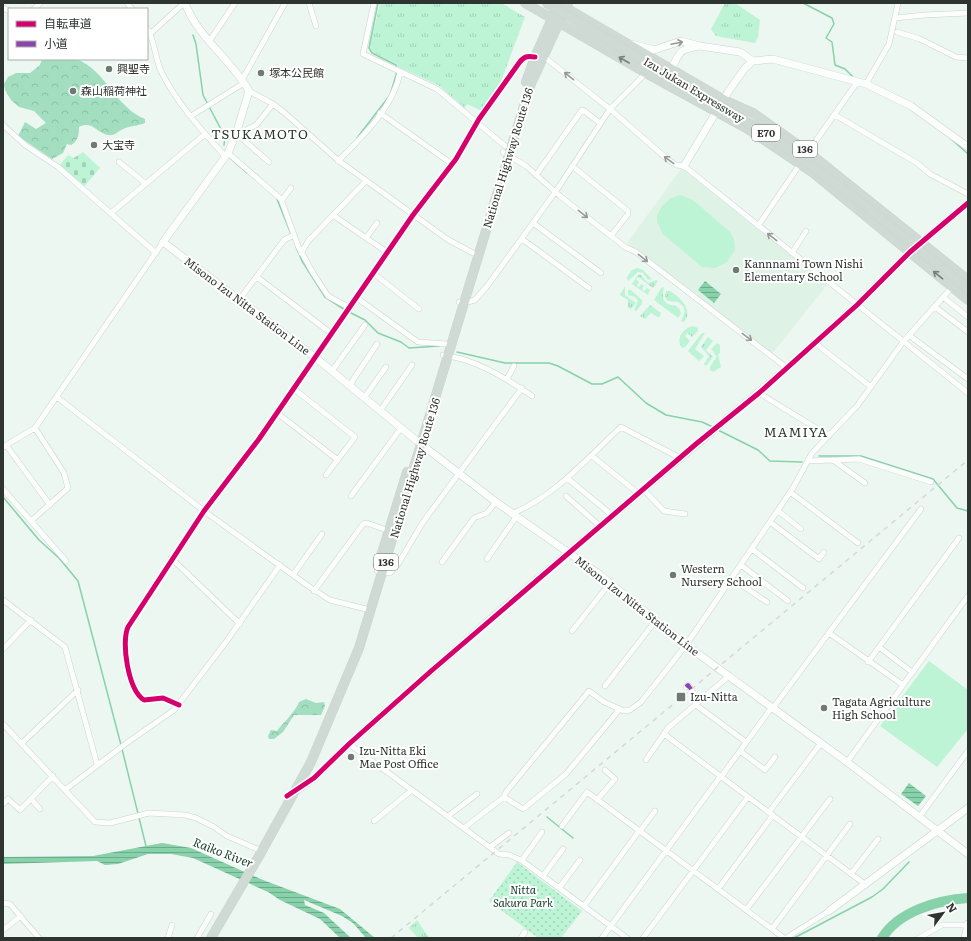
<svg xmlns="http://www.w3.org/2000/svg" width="971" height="941" font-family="Literata,'Noto Sans JP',serif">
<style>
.built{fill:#dff2e6}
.grass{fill:url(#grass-tufts)}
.forest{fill:url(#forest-crowns)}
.cemetery{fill:url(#cemetery-stones)}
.park{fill:url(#park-dots)}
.pitch{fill:#bcf4d5}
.water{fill:url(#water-rules)}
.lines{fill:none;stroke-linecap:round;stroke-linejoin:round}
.stream{stroke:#87d1ab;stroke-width:1.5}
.river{stroke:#87d1ab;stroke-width:10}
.street-casing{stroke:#cbd3ce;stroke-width:6}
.secondary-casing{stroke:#cbd3ce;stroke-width:8}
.highway-casing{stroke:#cfd3d1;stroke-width:10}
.street{stroke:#fcfefd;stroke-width:5}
.secondary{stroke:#fcfefd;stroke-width:7}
.highway{stroke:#cedad3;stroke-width:9}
.rail{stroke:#d5d8d6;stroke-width:1.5;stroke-dasharray:5 5;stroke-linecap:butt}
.highway-bridge-casing{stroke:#cfd3d1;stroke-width:10;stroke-linecap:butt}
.highway-bridge{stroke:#cedad3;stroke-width:9}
.quiet{stroke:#8e44ad;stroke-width:4;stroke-dasharray:8 4;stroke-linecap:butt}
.cycleway-casing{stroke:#fff;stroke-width:8}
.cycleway{stroke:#d6006c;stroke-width:5}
.oneway{stroke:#959a97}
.oneway2{stroke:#767f7a}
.poi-dot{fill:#717974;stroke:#fff;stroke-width:1.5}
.labels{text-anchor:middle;stroke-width:4;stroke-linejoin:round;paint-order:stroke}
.shield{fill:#fff;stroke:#6d726f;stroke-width:1}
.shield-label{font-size:10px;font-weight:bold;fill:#2e3531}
.poi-label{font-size:11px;fill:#2e3531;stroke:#fff;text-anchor:start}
.street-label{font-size:11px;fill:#2e3531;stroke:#fff}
.park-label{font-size:11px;font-style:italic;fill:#143f2a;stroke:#fff}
.water-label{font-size:12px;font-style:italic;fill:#123e29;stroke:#fff}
.quarter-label{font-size:13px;letter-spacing:1px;fill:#2b3931;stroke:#fff}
</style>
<defs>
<pattern id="grass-tufts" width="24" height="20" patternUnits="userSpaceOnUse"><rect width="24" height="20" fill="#bcf4d5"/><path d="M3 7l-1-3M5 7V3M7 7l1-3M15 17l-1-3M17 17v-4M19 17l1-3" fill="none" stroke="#a2d2b7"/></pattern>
<pattern id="forest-crowns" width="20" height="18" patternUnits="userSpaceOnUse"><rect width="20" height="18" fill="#a2debf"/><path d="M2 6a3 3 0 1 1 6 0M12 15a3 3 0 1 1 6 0" fill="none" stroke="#8cbfa5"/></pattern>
<pattern id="cemetery-stones" width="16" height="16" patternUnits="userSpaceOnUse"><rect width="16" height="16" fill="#bcf4d5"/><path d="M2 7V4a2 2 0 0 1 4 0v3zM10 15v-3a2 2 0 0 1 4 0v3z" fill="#a2d2b7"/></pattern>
<pattern id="park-dots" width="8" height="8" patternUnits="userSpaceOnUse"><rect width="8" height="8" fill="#bcf4d5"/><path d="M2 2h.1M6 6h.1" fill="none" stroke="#a2d2b7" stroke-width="1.8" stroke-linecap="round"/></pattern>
<pattern id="water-rules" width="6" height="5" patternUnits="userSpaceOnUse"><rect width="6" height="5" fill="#87d1ab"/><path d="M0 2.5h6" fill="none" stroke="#6faa8c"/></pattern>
</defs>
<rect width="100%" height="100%" fill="#edf7f1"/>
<path class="built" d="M683,168L827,285L772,354L627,243L681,169Z"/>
<path class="grass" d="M380,3H501L525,17L497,92L482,111L467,104L465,108L438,85L398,67L397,64L372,52L370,46Z
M725,3H735L760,20L758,37L755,43L716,36L711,29Z
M637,268L643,270L652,279L648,280L643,273L638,272L628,281L627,277L632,270Z
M640,274L648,283L656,280L658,281L653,288L638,277L636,279L639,282L637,286L639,287L641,284L644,286L642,290L644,291L647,288L650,290L648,295L632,284L637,276Z
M625,286V295L636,303L631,309L628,308V300L620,295Z
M664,287C658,314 680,298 681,314L678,318L654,300L661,288Z
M628,290H631L642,300V304L636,311L634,310L638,301L635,297L628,295Z
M666,291H670C680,297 694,310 684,322L681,321L685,312L683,306L678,302L668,301L665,297Z
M650,305L661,313L659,318L651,313L645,319L640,316Z
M693,326L698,328V331L692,337L687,333L685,336L690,341L685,347L682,348C675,339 683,328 693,326Z
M702,333H705L695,349L704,356L699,361L688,351Z
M708,337L713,341L706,350L713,357L706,366L704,364L709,356L701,347Z
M717,343L720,345V353L718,354L721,367L713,372L710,370V367L717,356L711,349Z
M417,920L429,938H418L409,928Z"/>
<path class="forest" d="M42,59C51,59 67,56 76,59C106,70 115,107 145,119V123C138,126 129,126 123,129C117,132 115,136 108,135C97,133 92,120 79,127C79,135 78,141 71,145L67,144L63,153L52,159L18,136L25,122L36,129L46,123L34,111L19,107L11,100L5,90L4,84L8,77L16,73H30L40,65Z
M306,699L316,703L324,702L325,706L321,715H294L283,732L274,739H269L268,736L271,730L277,731C283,723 296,711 299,702Z"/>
<path class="cemetery" d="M83,152L100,168L83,188L59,166L68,155L74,158Z"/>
<path class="park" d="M517,862L582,911L561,938H538L489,901Z"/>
<path class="pitch" d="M680,195L693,200L730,232L734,239L735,250L727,262L715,268L702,267L663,234L657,222V215L662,206L671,198Z
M929,661L968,690V729L937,767L880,726Z"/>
<path class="water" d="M705,281L721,294L714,303L698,290Z
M909,783L926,796L918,806L901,794Z
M162,843L191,848L263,880L340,909L375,938H366L353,923L342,916L304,900L305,905L324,913L351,938H340L320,919L280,900L268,892L193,858L171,854H148L118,864L105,865L97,861L3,864V857L93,856Z"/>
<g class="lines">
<path class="stream" d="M378,3L369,48L372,53L396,65L397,69
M803,3L832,18L834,24L826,38L832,42L835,65L845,69L853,77
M193,35L196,44L203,95L225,137L224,145
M357,138L390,95L397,72
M950,138L968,154
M230,158L247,173
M277,199L291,234
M296,247L302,261L325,297L345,310
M349,312L365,320L378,333L401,342L409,348L439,346
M457,352L505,363H549L558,366L592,384H602L618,377L646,403L666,415L702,422L713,427
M718,430L758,450L770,461L802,462
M819,456H861L933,479L957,508L968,511
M3,497L39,540L59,558L78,581L121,745
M122,749L146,846
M547,817L573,838
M794,938L872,897L883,889L909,862"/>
<path class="river" d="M882,938C899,911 938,900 968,898"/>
<g class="street-casing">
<path id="street" d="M127,3L132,9
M309,3L316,26
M374,3L363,54L437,89L505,146
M3,8L9,11
M34,9L40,3
M895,18L925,15L968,13
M147,28C154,38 155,58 161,71C176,102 202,131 225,156
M897,32L920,39L956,57L968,58
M151,33L184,3
M209,42L235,3
M543,56L610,109L666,158L676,165L684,166L968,393
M242,80L285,3
M866,84L889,44L898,3
M249,91L273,104L286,114L339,161L447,239L473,253
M380,113L452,164
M835,115L917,163L930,174L968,194
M191,116L244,83
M3,125L25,145L58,167L156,253
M239,136L269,162
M240,137L248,129L256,125L273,104
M503,152L526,166L560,196L625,247L636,252L787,368
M808,152L858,81
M228,153L281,199L298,246L313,273L328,296L350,308
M338,161C362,137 394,107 400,72
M119,162L145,183
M572,166L628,211V214L611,236
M536,175L582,110H583L600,123
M282,200L291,188
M111,213L205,134
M333,215L366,238
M377,223L366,238L387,252
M533,223L601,273
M758,226L800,164
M522,239L589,288
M301,253L309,240L366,181
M792,253L806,231
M373,273L419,309
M257,277L332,334
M943,297L968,317
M357,298L418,342L447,344
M239,300L284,240L294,235
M459,302L464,303L475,300L488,285L556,191L610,109L646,73
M935,307L968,332
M910,336L968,379
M815,343L871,387
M443,355C452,357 460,358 468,361C491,369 512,382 532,396
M332,371L365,325
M507,379L514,366
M349,386L377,344
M294,389L355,437L326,475
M759,393L829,436
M58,398L204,511L311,588L330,600L366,609
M364,398L386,367
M380,411L412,365
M277,413L338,460
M6,445L50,505
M3,447L35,428L163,242
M592,456L639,494
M833,460L865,483
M808,461L859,459L931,482
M567,478L613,516
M3,489L31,521L68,488L64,473L35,428
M644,490L664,511L685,514
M790,492L858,543
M351,496L401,428
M566,496L601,527
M778,511L801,529
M511,514C556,496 587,458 621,427L680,458
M31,521L66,561
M770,522L819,559L824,552
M752,549L803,588
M171,558L240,624
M487,559L516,517
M442,562L474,518L487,513L496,502
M741,565L788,601
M377,571L390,573L398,564L423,522L522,388
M293,575L322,534
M731,578L767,602
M314,591L363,524L367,523L389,531
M3,600L65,647L97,764
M572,631L610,583
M829,633L903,685
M879,647L912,672
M3,649L31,620
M868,662L959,538
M729,676L668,728L664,734L866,885
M605,686L656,620
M686,687L688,685L693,692
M179,705L163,698L144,700C128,690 121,642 128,627L204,511L259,439L413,215L456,159L479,119L519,63C524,56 527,56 535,57
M696,705L746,742
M773,708L921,509
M3,724L95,822L110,823L149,813L185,815L196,818L214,827L227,836L262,851
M22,743L78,690
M349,744L499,854L509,855L521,860L627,938
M740,751L765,770L775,757
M646,760L664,734
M847,762L968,596
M721,777L772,707
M66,789L128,742L174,710L226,642L280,565
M504,797L506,792L589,691L604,702L624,711L630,710L641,702L686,645L793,488L812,453L857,406L903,342L952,287
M31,799L40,809
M597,800L615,779L605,770
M3,804L8,799L20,810L53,776
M769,812L821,743
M448,816L477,794
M920,816L968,751
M374,821L412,790
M562,826L587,792L784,938
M464,828L504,797L523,809L566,774L619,710
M640,831L655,811
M490,847L509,833
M522,860L542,832
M851,874L878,839
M543,876L563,849
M559,888L580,860
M718,889L773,815
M3,903L10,904L39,938
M584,906L639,831
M746,910L830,799
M772,929L850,824
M3,930L21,916
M168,938L172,925
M197,938L211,914
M521,938L525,932
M602,938L720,777
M643,938L748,797
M786,938L829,911
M919,938L942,925H968"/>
</g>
<g class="secondary-casing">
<path id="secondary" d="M185,3C198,38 231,59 249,91L236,134L228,153L163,242L316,358L417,441L496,502L599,574L686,645L847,762L968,854
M632,44L654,50L681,41L700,46C679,49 681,51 671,69
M700,46L740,52L753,61L773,59L866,84L911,106L968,147
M684,166L728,92L745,68L753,61
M296,791L314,778L349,744L502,609L787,368L857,305L910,252L968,203
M829,911L968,808
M965,938L968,924"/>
</g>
<g class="highway-casing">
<path id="highway" d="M525,3L646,73L748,129L812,172L968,300
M561,5L724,100L753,113L808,152L968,280
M526,82L535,57L559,3
M378,566L407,472
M211,938L259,856L311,762L359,648L530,86L568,3"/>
</g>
<use href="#street" class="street"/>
<use href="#secondary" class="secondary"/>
<use href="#highway" class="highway"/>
<path class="rail" d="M391,938L968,460"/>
<g class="highway-bridge-casing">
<path id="highway-bridge" d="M546,3L771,136L853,196L968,289"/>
</g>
<use href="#highway-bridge" class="highway-bridge"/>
<path class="quiet" d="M686,687L688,685L693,692"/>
<g class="cycleway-casing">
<path id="cycleway" d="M179,705L163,698L144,700C128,690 121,642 128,627L204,511L259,439L413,215L456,159L479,119L519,63C524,56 527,56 535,57
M287,796L314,778L349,744L430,672L696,444L759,393L857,305L910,252L968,203"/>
</g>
<use href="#cycleway" class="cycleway"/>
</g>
<defs><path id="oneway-shaft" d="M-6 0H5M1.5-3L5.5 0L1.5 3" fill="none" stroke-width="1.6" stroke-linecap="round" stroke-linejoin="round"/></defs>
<g class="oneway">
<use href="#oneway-shaft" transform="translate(677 43) rotate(-12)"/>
<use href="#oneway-shaft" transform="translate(569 76) rotate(-141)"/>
<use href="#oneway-shaft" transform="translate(669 160) rotate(-144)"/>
<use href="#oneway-shaft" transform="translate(583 214) rotate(38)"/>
<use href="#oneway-shaft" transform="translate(772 237) rotate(-142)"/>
<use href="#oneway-shaft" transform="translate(643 258) rotate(38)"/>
<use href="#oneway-shaft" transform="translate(747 337) rotate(36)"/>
</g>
<g class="oneway2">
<use href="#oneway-shaft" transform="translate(624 60) rotate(-150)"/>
<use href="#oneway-shaft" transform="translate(938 275) rotate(-141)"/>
</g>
<g class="poi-dot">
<circle cx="109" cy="69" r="4"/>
<circle cx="261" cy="73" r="4"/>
<circle cx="73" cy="91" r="4"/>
<circle cx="94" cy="145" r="4"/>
<circle cx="736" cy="270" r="4"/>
<circle cx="673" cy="575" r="4"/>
<rect x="676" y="692" width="10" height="10" rx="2"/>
<circle cx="824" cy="708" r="4"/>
<circle cx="351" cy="757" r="4"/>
</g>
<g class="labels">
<g class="shield">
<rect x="752" y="125" width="28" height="16" rx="3"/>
<rect x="793" y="141" width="24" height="16" rx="3"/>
<rect x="374" y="554" width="24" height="16" rx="3"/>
</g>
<g class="shield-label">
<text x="766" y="137">E70</text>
<text x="805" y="153">136</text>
<text x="386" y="566">136</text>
</g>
<g class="poi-label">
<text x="117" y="73">興聖寺</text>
<text x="269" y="77">塚本公民館</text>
<text x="81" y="95">森山稲荷神社</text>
<text x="102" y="149">大宝寺</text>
<text x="744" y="268">Kannnami Town Nishi<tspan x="744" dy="13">Elementary School</tspan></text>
<text x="681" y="573">Western<tspan x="681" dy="13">Nursery School</tspan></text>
<text x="690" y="701">Izu-Nitta</text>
<text x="832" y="706">Tagata Agriculture<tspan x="832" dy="13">High School</tspan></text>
<text x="359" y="755">Izu-Nitta Eki<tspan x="359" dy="13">Mae Post Office</tspan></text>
</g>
<g class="street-label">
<text transform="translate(694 90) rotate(31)" y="4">Izu Jukan Expressway</text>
<text transform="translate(508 158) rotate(-73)" y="4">National Highway Route 136</text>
<text transform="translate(247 306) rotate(37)" y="4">Misono Izu Nitta Station Line</text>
<text transform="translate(415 468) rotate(-73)" y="4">National Highway Route 136</text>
<text transform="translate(637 606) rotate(38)" y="4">Misono Izu Nitta Station Line</text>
</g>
<g class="park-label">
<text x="523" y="894">Nitta<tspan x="523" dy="13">Sakura Park</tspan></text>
</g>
<g class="water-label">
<text transform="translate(223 853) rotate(21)" y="4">Raiko River</text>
</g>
<g class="quarter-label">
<text x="260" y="139">TSUKAMOTO</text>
<text x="796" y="437">MAMIYA</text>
</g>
</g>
<rect width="971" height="941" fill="none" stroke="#2e3531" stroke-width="8"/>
<rect x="8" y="8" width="140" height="52" fill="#ffffff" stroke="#abaead"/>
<rect x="16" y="21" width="20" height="6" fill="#d6006c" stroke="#abaead"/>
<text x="44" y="28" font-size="12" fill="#2e3531">自転車道</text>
<rect x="16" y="41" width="20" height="6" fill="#8e44ad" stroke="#abaead"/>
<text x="44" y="48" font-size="12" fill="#2e3531">小道</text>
<g transform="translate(943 913) rotate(58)" stroke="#ffffff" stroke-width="3" paint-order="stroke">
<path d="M0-3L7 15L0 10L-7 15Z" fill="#2e3531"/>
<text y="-6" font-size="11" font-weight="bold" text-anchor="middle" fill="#2e3531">N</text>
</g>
</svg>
